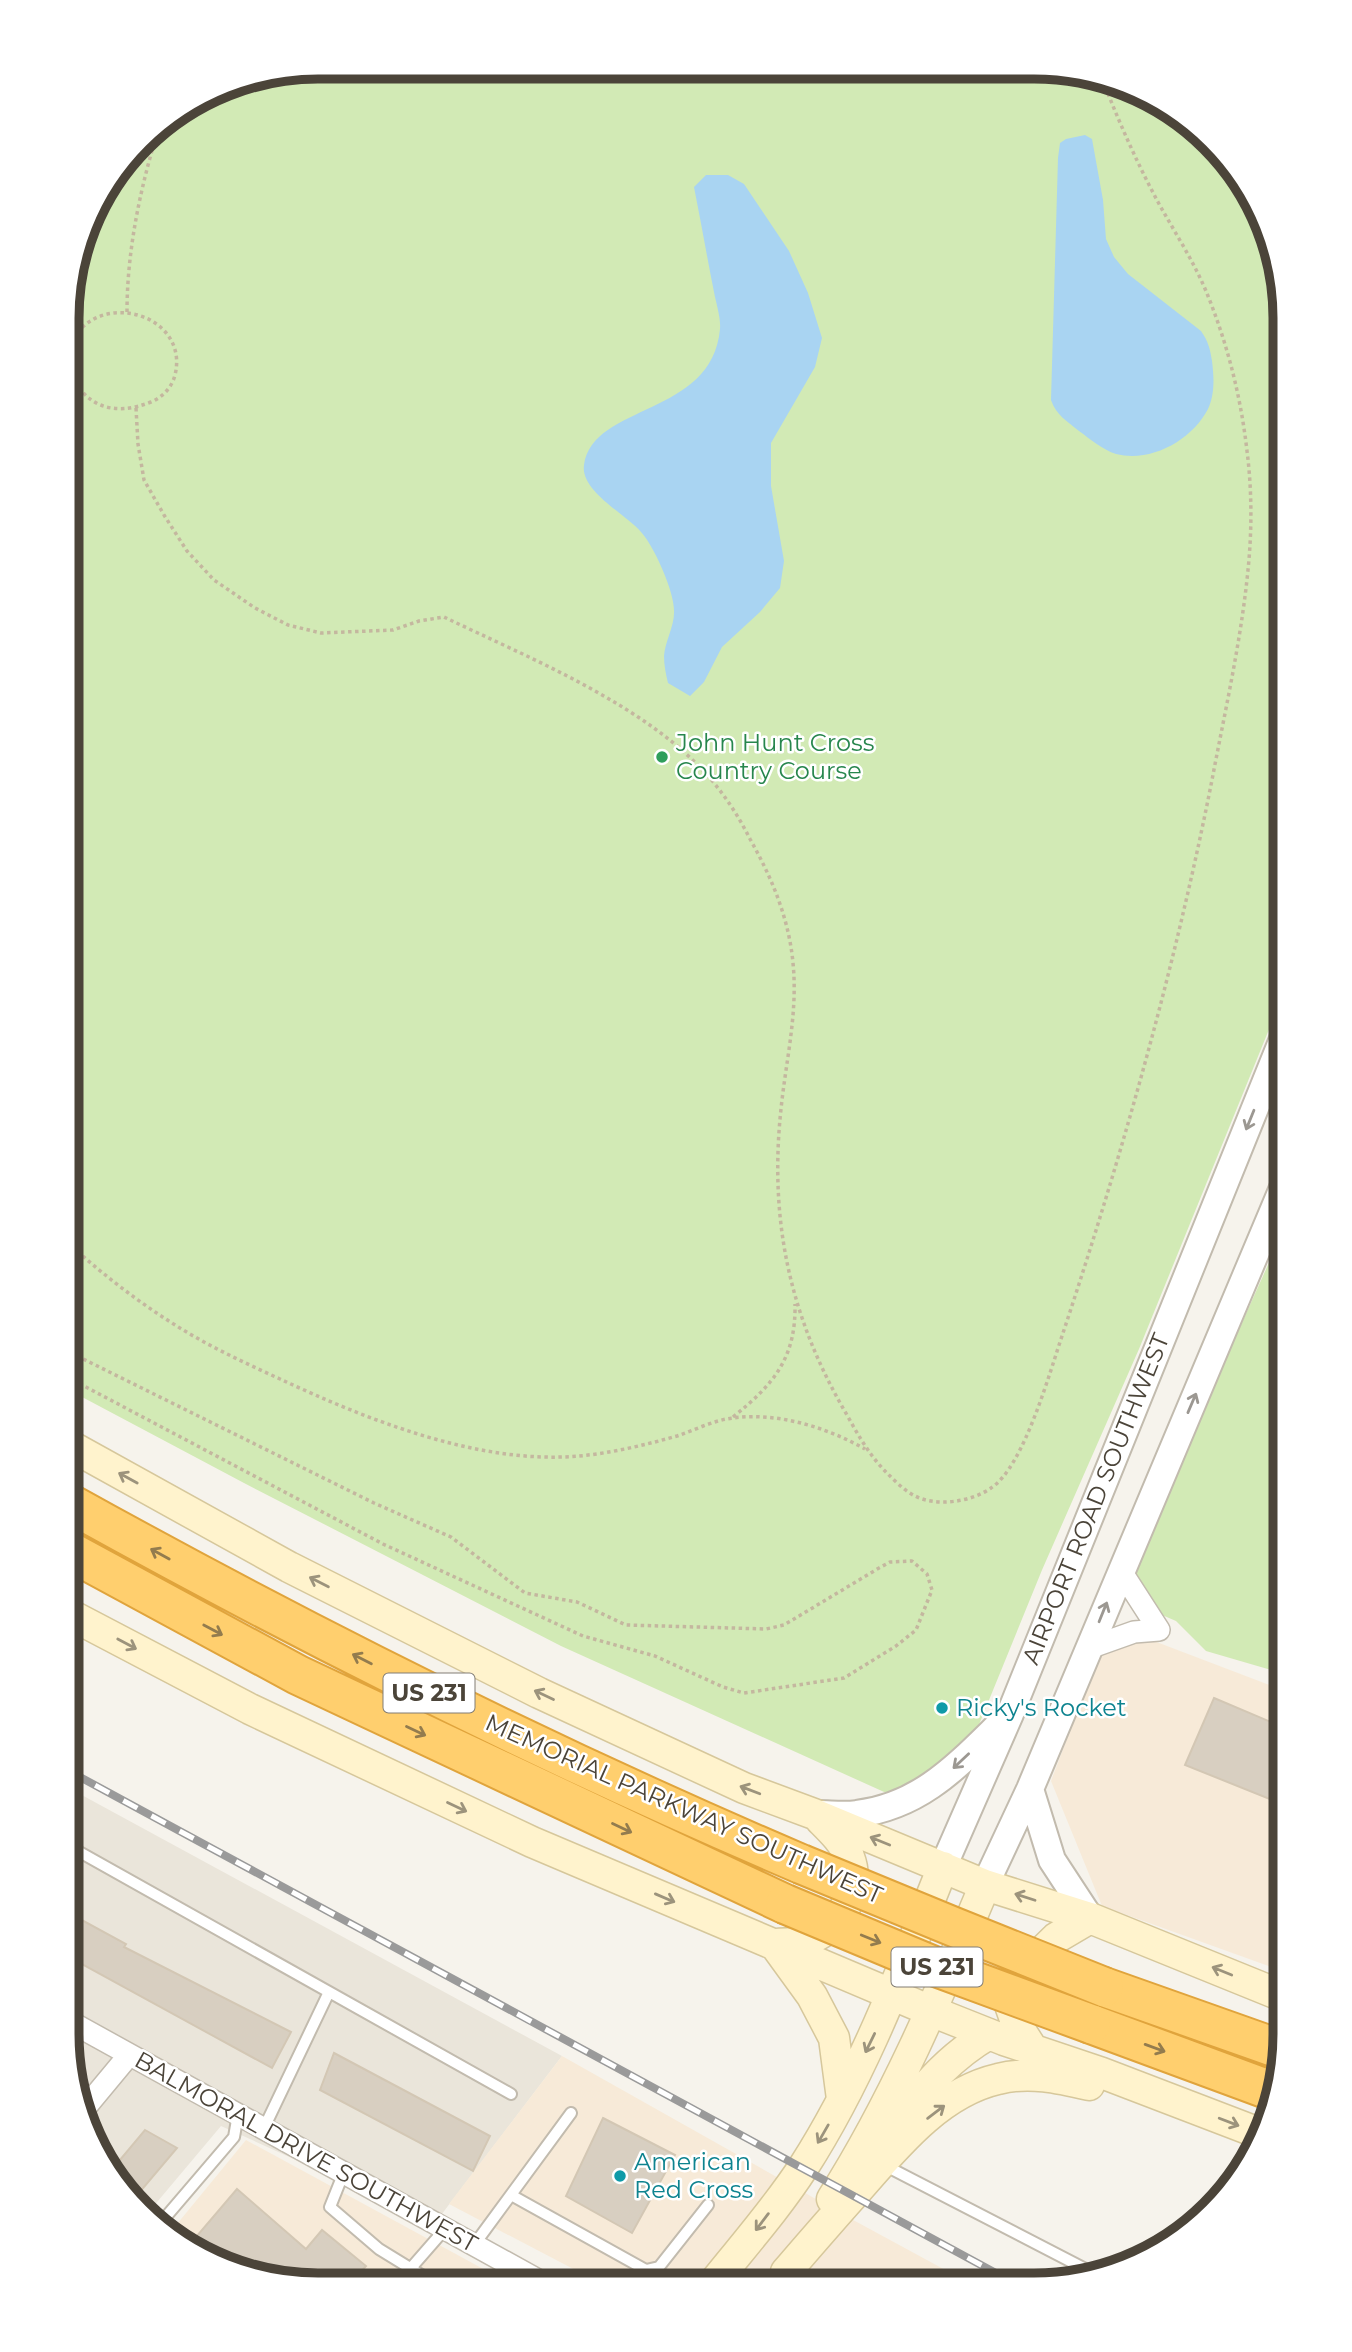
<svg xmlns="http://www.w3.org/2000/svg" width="1352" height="2352" font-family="Montserrat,sans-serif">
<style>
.residential{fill:#eae5da}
.commercial{fill:#f7ead8}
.green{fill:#d2eab5}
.water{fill:#a9d4f2}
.building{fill:#d8cfc1;stroke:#d3c7b4;stroke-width:2}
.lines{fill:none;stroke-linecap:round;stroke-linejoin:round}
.service-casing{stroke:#c2bbae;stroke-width:14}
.minor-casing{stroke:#c2bbae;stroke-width:24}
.tertiary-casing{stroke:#c2bbae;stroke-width:30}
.secondary-casing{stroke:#d6c79b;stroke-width:33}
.motorway-casing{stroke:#e0a43c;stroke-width:42}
.path{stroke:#c4b79f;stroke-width:3.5;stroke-dasharray:3.5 3.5;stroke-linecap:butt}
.service{stroke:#fff;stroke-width:10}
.minor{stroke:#fff;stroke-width:21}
.tertiary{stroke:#fff;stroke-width:26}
.secondary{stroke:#fff3cd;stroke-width:30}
.motorway{stroke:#ffcf6e;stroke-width:38}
.rail-casing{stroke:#9a9a9a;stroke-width:8}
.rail{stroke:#fff;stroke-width:5;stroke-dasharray:16;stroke-linecap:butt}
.motorway-bridge-casing{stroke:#e0a43c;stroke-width:42;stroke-linecap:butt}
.motorway-bridge{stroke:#ffcf6e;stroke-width:38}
.oneway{stroke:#9c9892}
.oneway2{stroke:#9c937c}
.oneway3{stroke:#937c4e}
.leisure-dot{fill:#2e9e5b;stroke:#fff;stroke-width:2.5}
.culture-dot{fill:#0f9aa8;stroke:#fff;stroke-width:2.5}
.labels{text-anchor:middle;stroke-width:5;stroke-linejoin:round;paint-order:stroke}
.shield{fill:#fff;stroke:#817c74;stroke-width:2}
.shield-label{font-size:23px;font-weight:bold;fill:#4b4439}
.leisure-label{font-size:24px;fill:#27864d;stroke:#fff;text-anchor:start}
.street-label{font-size:24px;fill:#4b4439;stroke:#fff}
.culture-label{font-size:24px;fill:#0d838f;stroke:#fff;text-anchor:start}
.rim{fill:none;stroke:#4b4439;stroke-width:9}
</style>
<rect width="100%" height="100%" fill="#f6f3ec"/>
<path class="residential" d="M67,1787L562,2056L435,2223L221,2126L147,2214L109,2174L80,2115L67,2034Z"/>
<path class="commercial" d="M1146,1638L1285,1691V1972L1102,1906L1051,1781L1097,1660L1117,1641Z
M562,2056L855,2221L973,2285L602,2284L449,2204Z
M246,2140L511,2284L284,2283L168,2235Z"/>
<path class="green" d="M318,67L1083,71L1200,129L1272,237L1285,318V990L1139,1349L1042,1570L978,1727L966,1748L893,1796L561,1646L244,1483L67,1389L69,285L93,206L152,129L222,85Z
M1285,1227V1674L1206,1651L1176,1621L1155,1612L1139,1595L1135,1572L1160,1505Z"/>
<path class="water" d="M1085,135L1092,139L1103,200L1106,239L1114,257L1128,274L1201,331C1208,341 1210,348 1212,361C1214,377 1215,394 1208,409C1192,440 1151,463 1116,454C1103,450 1090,439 1079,431C1067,421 1056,415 1051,400L1058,158L1060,143L1066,139Z
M706,175H728L744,184L789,251L808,293L822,338L815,367L771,443V486L784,561L780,588L760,612L722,647L704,682L690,696L668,683C666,675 664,665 664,656C665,641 675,625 674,610C674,591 654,546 641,532C627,515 580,491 584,465C593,403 712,417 720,329C721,318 716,303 714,292C707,257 701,222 694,187Z"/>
<path class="building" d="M1214,1698L1285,1728V1805L1185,1765Z
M67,1912L126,1944L124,1947L291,2032L272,2068L67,1956Z
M334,2053L490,2136L473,2171L320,2090Z
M603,2118L675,2155L632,2233L566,2196Z
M145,2130L177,2148L133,2200L109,2173Z
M237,2189L306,2249L322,2230L366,2266L351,2283H284L190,2244Z"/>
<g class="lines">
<g class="service-casing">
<path id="service" d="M67,1845L511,2094
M264,2128L329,1992
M882,2164L1097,2275
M344,2172L330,2207L379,2249L436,2284
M511,2195L646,2270L659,2267L708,2205
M158,2226L234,2137L238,2114
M474,2245L571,2113
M397,2284L445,2229
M635,2284L646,2270
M865,2285L876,2279L887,2285"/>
</g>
<g class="minor-casing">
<path id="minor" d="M1089,1648L1134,1632L1159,1630L1121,1571
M67,2020L545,2284
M80,2114L129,2055"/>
</g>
<g class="tertiary-casing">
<path id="tertiary" d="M1030,1789L1052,1860L1090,1918
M818,1814C831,1814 844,1816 857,1814C920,1806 956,1767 999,1725
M943,1867L1010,1714L1285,1034
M985,1885L1030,1789L1285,1183"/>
</g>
<g class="secondary-casing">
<path id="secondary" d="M67,1444L289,1567L539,1693L744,1788L814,1814L985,1885L1090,1918L1285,1997
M67,1613L250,1709L532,1842L931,2011L1004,2040L1102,2073L1264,2135
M775,1944C784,1943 794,1944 802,1942C837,1932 863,1893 849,1857C844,1842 831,1830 820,1819
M775,1945L812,1996L834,2038L842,2099
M1033,2050L1017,2025L1010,2005L1019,1974L1056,1938L1090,1918
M888,2132C921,2093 944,2060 989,2034
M832,2199C895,2100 940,1992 985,1885
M786,2272C808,2246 831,2220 853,2195C893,2150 937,2093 998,2079C1029,2071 1059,2078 1089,2085
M712,2285C743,2246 777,2208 804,2166C863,2074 902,1969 943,1867"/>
</g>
<g class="motorway-casing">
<path id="motorway" d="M67,1502C306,1635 550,1757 801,1864
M67,1550L298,1675L785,1904
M1104,1987L1285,2051
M1091,2024L1275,2092"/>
</g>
<path class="path" d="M127,312C127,249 141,184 160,124
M69,369C84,407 113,417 151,402C163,397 172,387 175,375C190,314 98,288 72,342C69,349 69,360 69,368
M136,408L138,444L144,480L164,515L187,551L214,580L255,608L288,625L321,633L393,630L419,621L444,617C531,659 652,707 714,783C728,800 740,819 750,839C772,878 789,919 793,963C798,1013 786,1060 781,1109C769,1221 790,1318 847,1415C858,1435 869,1454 884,1470C893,1479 903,1490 915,1496C937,1507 971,1502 991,1488C1024,1467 1050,1371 1063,1333C1123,1152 1175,967 1212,780C1225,711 1241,641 1248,570C1252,531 1252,490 1247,451C1241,398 1228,346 1208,296C1195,263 1175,233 1158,202C1137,163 1119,122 1103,81
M67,1242C100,1272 134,1299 172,1323C206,1345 243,1362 280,1379C368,1420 480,1465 579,1456C612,1453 645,1445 677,1436C695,1430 714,1420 733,1418C777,1412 826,1427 865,1449
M67,1377L383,1544L583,1636L655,1656L723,1687L744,1693L844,1678L896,1646L916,1630L932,1590L927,1574L912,1561L890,1562L879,1568L784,1625L766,1629L626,1625L577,1602L525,1593L451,1537L374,1503L67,1351
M733,1417C774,1384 796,1358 795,1304"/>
<use href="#service" class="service"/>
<use href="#minor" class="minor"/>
<use href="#tertiary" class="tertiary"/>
<use href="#secondary" class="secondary"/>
<use href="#motorway" class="motorway"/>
<g class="rail-casing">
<path id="rail" d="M67,1770L1018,2285"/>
</g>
<use href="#rail" class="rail"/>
<g class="motorway-bridge-casing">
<path id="motorway-bridge" d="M801,1864L954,1927L1104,1987
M785,1904L936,1967L1091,2024"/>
</g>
<use href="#motorway-bridge" class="motorway-bridge"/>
</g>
<defs><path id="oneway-shaft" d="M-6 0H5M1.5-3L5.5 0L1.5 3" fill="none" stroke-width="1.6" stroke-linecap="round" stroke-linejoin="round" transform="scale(1.75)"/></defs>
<g class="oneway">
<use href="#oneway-shaft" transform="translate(1250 1120) rotate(112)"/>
<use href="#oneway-shaft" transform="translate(1192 1403) rotate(-67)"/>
<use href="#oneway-shaft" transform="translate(1103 1612) rotate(-68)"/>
<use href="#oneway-shaft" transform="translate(961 1761) rotate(137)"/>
</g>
<g class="oneway2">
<use href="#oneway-shaft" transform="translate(128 1478) rotate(-151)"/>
<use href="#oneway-shaft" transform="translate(319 1582) rotate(-153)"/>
<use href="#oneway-shaft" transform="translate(127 1644) rotate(28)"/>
<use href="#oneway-shaft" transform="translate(544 1695) rotate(-155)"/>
<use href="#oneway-shaft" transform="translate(750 1790) rotate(-159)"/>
<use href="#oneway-shaft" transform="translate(457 1807) rotate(25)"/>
<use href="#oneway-shaft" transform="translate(880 1841) rotate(-158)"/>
<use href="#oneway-shaft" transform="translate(1025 1897) rotate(-162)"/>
<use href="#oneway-shaft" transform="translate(665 1898) rotate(23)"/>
<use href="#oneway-shaft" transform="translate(1222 1971) rotate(-158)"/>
<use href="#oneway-shaft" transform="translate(870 2043) rotate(116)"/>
<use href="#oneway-shaft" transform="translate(936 2112) rotate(-37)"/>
<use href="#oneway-shaft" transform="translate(1229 2122) rotate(21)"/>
<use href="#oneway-shaft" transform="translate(823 2134) rotate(120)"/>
<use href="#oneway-shaft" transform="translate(762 2222) rotate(127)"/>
</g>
<g class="oneway3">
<use href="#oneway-shaft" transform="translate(160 1554) rotate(-151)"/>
<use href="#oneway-shaft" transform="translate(213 1630) rotate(28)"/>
<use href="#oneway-shaft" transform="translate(362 1659) rotate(-153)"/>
<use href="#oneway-shaft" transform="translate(416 1731) rotate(25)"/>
<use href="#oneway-shaft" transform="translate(622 1828) rotate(25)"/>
<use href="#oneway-shaft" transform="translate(871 1939) rotate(22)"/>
<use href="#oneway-shaft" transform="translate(1155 2048) rotate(20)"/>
</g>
<circle class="leisure-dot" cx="662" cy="757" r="7"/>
<g class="culture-dot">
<circle cx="942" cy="1708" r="7"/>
<circle cx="620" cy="2176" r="7"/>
</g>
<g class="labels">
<g class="shield">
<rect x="383.5" y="1673.5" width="91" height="39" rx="5"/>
<rect x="891.5" y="1947.5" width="91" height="39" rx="5"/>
</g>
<g class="shield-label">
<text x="429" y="1701">US 231</text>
<text x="937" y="1975">US 231</text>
</g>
<g class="leisure-label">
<text x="676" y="751">John Hunt Cross<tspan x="676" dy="28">Country Course</tspan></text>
</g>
<g class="street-label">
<text transform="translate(1096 1499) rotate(-68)" y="8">AIRPORT ROAD SOUTHWEST</text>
<text transform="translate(684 1809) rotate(24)" y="8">MEMORIAL PARKWAY SOUTHWEST</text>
<text transform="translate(306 2152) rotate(29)" y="8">BALMORAL DRIVE SOUTHWEST</text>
</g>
<g class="culture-label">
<text x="956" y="1716">Ricky's Rocket</text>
<text x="634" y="2170">American<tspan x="634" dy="28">Red Cross</tspan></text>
</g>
</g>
<path d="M0 0H1352V2352H0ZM318 79H1034A239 239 0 0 1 1273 318V2034A239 239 0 0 1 1034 2273H318A239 239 0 0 1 79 2034V318A239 239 0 0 1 318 79Z" fill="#fff" fill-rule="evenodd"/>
<path class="rim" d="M318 79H1034A239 239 0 0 1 1273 318V2034A239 239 0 0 1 1034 2273H318A239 239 0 0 1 79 2034V318A239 239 0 0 1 318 79Z"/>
</svg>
